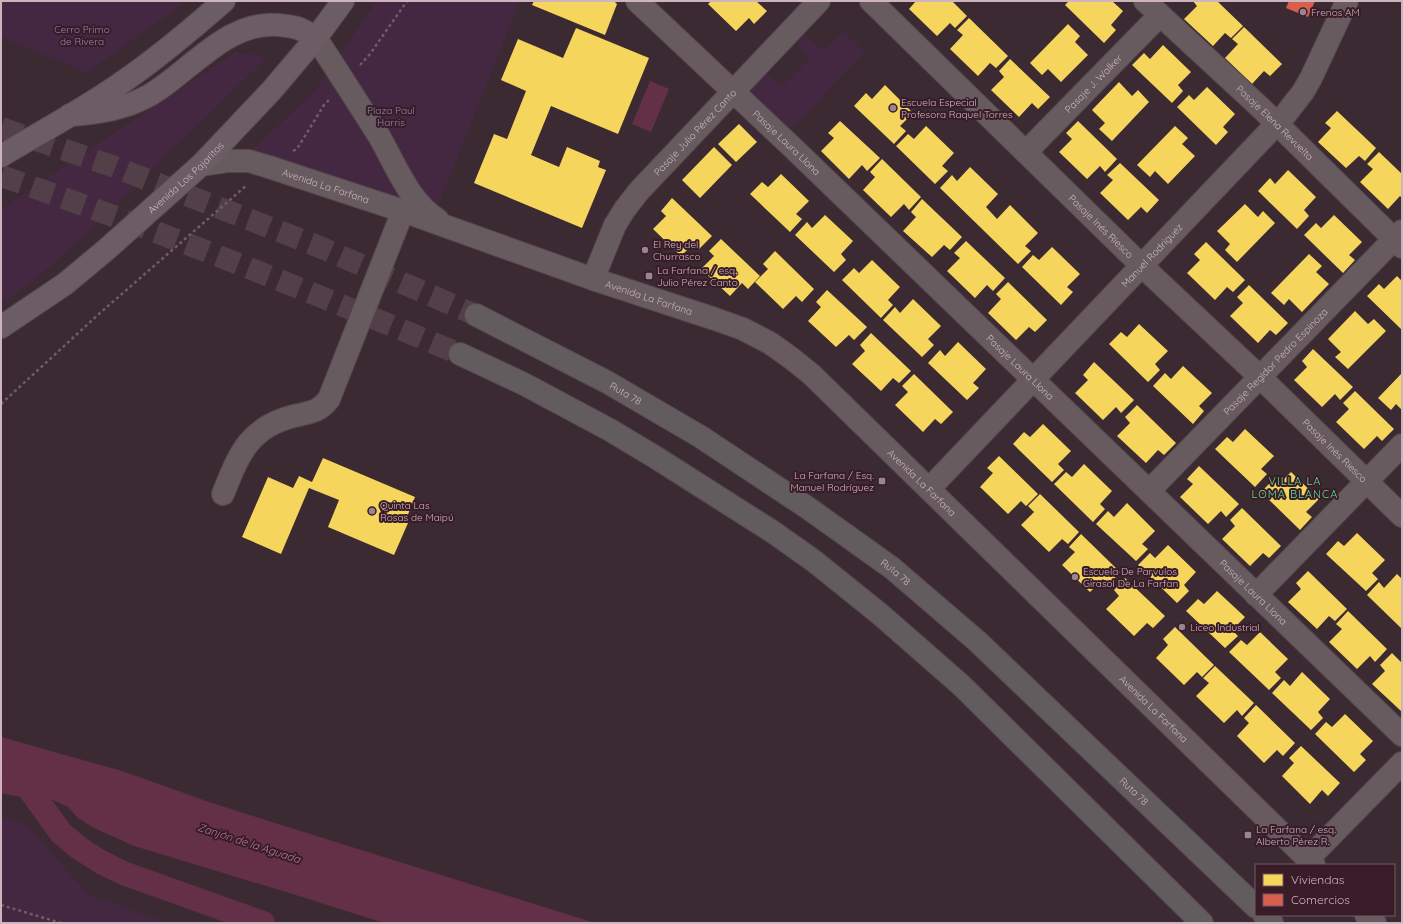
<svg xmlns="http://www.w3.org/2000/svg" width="1403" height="924" font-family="Quicksand,sans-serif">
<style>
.green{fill:#442741}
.water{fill:#643047}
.homes{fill:#f6d55c}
.shops{fill:#d6604d}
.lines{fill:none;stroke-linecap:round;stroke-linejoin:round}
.canal{stroke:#643047;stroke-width:24}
.highway-tunnel{stroke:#523f47;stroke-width:22;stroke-dasharray:22 11;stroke-linecap:butt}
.minor-casing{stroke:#54474c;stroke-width:24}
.major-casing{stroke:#58484e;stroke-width:24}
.highway-casing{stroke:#57474e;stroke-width:24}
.path{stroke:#6c5e65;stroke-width:2.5;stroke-dasharray:3 3;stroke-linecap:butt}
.minor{stroke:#685b60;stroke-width:22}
.major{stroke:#6b5d63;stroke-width:22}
.highway{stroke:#625c5e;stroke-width:22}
.poi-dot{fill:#9a848d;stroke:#381c28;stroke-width:1.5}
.labels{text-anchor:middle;stroke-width:4;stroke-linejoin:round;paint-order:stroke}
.poi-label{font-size:10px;fill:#cdb4be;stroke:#381c28;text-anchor:start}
.park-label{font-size:10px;fill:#9087b3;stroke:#381c28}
.street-label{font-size:10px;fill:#cdb4be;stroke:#381c28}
.neighbourhood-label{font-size:11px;letter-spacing:1px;fill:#5be192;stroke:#381c28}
.water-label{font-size:11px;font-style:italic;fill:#b77995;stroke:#381c28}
</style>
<rect width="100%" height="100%" fill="#3c2a32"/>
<path class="green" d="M1,1H184L178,7L87,73L1,37Z
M377,1H520L436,211L243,158L314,92Z
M843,31L865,52L789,131L744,88L762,69L781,87L810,58L796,44L805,34L824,51Z
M235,52L268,57L56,262L10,298L1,303V209Z
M1,817L25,823L87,893L168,923H1Z"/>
<path class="water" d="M650,81L669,89L651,132L632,124Z
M1,737L122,771L209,802L275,823L595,923H384L296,895L134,846L94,828L78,818L68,807L53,800L15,796L1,793Z"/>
<path class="homes" d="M534,1H614L617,4L605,35L532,5Z
M711,1H756L767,11L754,24L749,18L736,31L708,4Z
M916,1H952L967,16L955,28L950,23L937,36L909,9Z
M1069,1H1112L1123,11L1111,25L1116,30L1104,43L1065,5Z
M1193,1H1217L1243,26L1231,38L1225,33L1213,46L1184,19L1197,6Z
M969,18L1008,56L996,68L990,63L978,76L950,49L963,35L957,30Z
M1068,24L1080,36L1075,42L1088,55L1061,82L1048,69L1042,75L1030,63Z
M1244,27L1282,64L1270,76L1264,71L1252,84L1225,58L1238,44L1232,39Z
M576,28L649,58L618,134L551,106L531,155L559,167L567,147L600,161L598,167L606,170L582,228L474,183L494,134L507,139L526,91L501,80L518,39L563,58Z
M1163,45L1191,72L1178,85L1183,91L1172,103L1132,65L1144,53L1150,59Z
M1010,59L1050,97L1038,109L1032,103L1019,117L991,90L1004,77L999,71Z
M1119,82L1132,96L1138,90L1149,102L1112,141L1099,129L1105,123L1092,110Z
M885,85L913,113L900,126L906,131L894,144L854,106L866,93L872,99Z
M1207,87L1235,114L1223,127L1228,132L1216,145L1177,107L1189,95L1194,100Z
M1337,111L1376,148L1365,161L1359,156L1346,168L1318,142L1331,128L1325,123Z
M840,121L880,158L867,171L862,165L849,179L821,151L834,138L828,133Z
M1078,121L1117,159L1105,172L1100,166L1087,179L1059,152L1072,139L1066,133Z
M739,124L757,142L736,162L718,144Z
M926,126L954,153L942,166L948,171L935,184L896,146L908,134L914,139Z
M1175,126L1188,138L1182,144L1195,156L1168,184L1155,171L1150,177L1137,165Z
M714,147L732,165L700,198L682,180Z
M1379,152L1402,174V198L1400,196L1388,209L1360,182L1373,169L1367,164Z
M882,159L921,197L909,210L904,204L891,217L863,190L875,177L870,172Z
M1120,163L1159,200L1147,213L1141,207L1128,220L1100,193L1113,180L1107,175Z
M970,167L998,194L986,207L997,219L1010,205L1038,233L1025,246L1031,251L1018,264L940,188L952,175L957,181Z
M1288,170L1316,197L1304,210L1309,216L1297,229L1258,191L1270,178L1275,184Z
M781,174L809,201L796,214L802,219L790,232L750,194L762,182L768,187Z
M672,198L712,236L699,249L694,243L681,256L653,229L666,216L661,211Z
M922,199L962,237L950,250L944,245L932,257L903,231L916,217L911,212Z
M1245,204L1258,217L1263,211L1275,223L1237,262L1225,250L1230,244L1217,231Z
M825,215L853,241L841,254L846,260L834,272L795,235L807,222L812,228Z
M1334,215L1362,242L1349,255L1355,260L1343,273L1304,235L1316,223L1321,228Z
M721,239L760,276L748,289L742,283L730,296L701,269L714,256L709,251Z
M966,241L1005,278L993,291L987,285L975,298L947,271L960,258L954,253Z
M1206,242L1245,280L1233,292L1227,287L1215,300L1187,273L1200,260L1194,254Z
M1052,247L1080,274L1067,287L1073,292L1061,305L1022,267L1033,255L1039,260Z
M775,251L814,289L802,302L796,296L783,309L755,282L768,269L763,264Z
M1309,254L1322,266L1316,272L1329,284L1302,312L1289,299L1284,305L1271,293Z
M872,260L900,287L888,300L893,305L881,318L842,280L854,268L859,273Z
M1397,276L1402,281V330L1367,296L1379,284L1384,289Z
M1008,282L1047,320L1035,332L1029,327L1016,340L988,313L1001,299L996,294Z
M1249,285L1288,323L1276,335L1270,330L1258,343L1230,316L1243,303L1237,297Z
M827,290L867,327L854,340L849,335L836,347L808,321L821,307L816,302Z
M913,299L941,326L928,339L934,345L922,357L883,320L895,307L900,313Z
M1355,311L1368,324L1374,319L1386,331L1348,369L1335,357L1341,352L1328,339Z
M1139,324L1168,351L1155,364L1160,370L1148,382L1109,344L1121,332L1127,337Z
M871,333L911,371L899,383L893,378L881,391L852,364L865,351L860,345Z
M958,342L986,369L973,383L979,388L967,400L928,363L940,350L945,356Z
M1313,349L1353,387L1340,400L1335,394L1322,407L1294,380L1307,367L1302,361Z
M1094,362L1134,400L1121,413L1116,407L1103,420L1075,393L1088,380L1083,375Z
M1183,366L1212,393L1199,406L1204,411L1193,424L1153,386L1165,373L1171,379Z
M1402,373V410L1396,404L1391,410L1378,398Z
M914,374L953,412L941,424L935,419L923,432L895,405L908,392L902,386Z
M1355,391L1394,429L1382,441L1377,436L1364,449L1336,422L1349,409L1343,403Z
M1137,405L1176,443L1164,455L1158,450L1146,463L1117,436L1130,423L1125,417Z
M1043,424L1071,451L1058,464L1064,470L1052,482L1013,444L1024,432L1030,437Z
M1245,429L1274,456L1261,469L1267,474L1255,487L1215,449L1227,437L1233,442Z
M999,456L1038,494L1026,506L1021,501L1008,514L980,487L993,473L987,468Z
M323,458L415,497L405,522L408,523L394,555L328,527L339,500L309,488L281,554L242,537L268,477L293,488L299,476L312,482Z
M1084,464L1112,491L1100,504L1105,509L1093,522L1054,484L1066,472L1072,477Z
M1199,466L1239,504L1226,517L1221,511L1208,524L1180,497L1193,484L1187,479Z
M1291,472L1319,499L1306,512L1312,517L1300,530L1261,492L1273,480L1278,485Z
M1040,494L1079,532L1068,544L1062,539L1049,552L1021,525L1034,512L1028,506Z
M1127,503L1155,531L1142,544L1148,549L1136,561L1096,524L1108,511L1114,517Z
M1242,508L1281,546L1269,558L1263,553L1250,566L1222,539L1235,526L1230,520Z
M1357,533L1385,560L1372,573L1378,579L1366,591L1326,554L1338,541L1344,546Z
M1081,534L1120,572L1109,585L1103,579L1090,592L1062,565L1075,552L1069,547Z
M1168,545L1196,572L1184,585L1189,591L1177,603L1138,565L1150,553L1155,558Z
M1308,571L1347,609L1335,621L1329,616L1317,629L1288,602L1301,589L1296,583Z
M1397,574L1402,579V629L1367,595L1379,582L1384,588Z
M1125,578L1165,616L1153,628L1147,623L1134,636L1106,609L1119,596L1114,590Z
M1217,591L1245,617L1232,630L1238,636L1225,648L1186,611L1198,599L1204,604Z
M1348,611L1387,649L1375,662L1370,656L1357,669L1329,642L1342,629L1336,624Z
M1175,627L1214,665L1202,677L1197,672L1184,685L1156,658L1168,645L1163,639Z
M1260,632L1288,659L1275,672L1281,678L1269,690L1229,652L1241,640L1247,645Z
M1392,653L1402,663V710L1401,711L1372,684L1385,671L1380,665Z
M1215,666L1254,703L1242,716L1237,710L1224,723L1196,696L1209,683L1203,678Z
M1302,672L1330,699L1318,712L1323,718L1311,730L1272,693L1284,680L1290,686Z
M1256,705L1295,743L1283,756L1277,750L1264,763L1237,736L1249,723L1244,718Z
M1345,714L1373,741L1360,754L1366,760L1354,772L1315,734L1326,722L1332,727Z
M1301,746L1340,783L1328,796L1322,790L1310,804L1282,776L1294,763L1289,758Z"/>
<path class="shops" d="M1289,1H1315L1308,17L1286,8Z"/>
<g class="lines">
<path class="canal" d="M15,769L61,833L79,848L101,862L123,873L263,923"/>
<path class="highway-tunnel" d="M1,128L115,167L322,248L476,315
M1,176C156,229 308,291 460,354"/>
<g class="minor-casing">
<g id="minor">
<path id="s1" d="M637,1L792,147L1402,735"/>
<path id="s2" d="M871,1L1142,266L1260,377L1402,516"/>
<path id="s3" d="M1145,1L1263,110L1402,247"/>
<path d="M316,38C337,70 358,103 379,136C396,165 408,201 438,220"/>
<path id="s4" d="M1026,152L1160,15"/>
<path id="s5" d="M201,165L228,161H249L269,167L403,211L593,279L715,319L743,329L770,343L791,358L811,374L1314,865"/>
<path id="s6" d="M593,279L615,225L625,209L639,191L819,1"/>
<path id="s7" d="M929,489L1285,115L1303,92L1311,78L1347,1"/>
<path id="s8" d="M1149,491L1402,231"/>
<path d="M223,494C239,454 249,427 294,416C310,412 318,413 329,399L403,211"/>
<path d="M1256,595L1402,445"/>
<path d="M1308,859L1402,763"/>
<path d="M1366,915L1375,923"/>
</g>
</g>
<g class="major-casing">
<g id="major">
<path d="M70,115C98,113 125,109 150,95C191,71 227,20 279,25C285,26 293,26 300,29C305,31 311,35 316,38"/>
<path d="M1,156C42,131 85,109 124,81C159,57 192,29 224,1"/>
<path id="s9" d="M1,327L65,284L107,249L201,165L272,90L316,38L343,1"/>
</g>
</g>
<g class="highway-casing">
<g id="highway">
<path id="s10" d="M476,315L607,382L701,437L808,508L892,568L977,641L1256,907"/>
<path d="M460,354L524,384L610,430L655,457L773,532L814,561L881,615L961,685L1202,923"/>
<path d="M1264,915L1272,923"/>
</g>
</g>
<path class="path" d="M360,65L370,54L407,1
M293,151L297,149L324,105L330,99
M1,404L100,313L247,185
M1,905L61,923"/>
<use href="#minor" class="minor"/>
<use href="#major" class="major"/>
<use href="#highway" class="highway"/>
</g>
<g class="poi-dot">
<circle cx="1303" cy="12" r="4"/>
<circle cx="893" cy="108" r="4"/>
<circle cx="645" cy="250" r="4"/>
<rect x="645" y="272" width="8" height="8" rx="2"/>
<rect x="878" y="477" width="8" height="8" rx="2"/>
<circle cx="372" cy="511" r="4"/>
<circle cx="1075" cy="577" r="4"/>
<circle cx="1182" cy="627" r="4"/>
<rect x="1244" y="831" width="8" height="8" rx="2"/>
</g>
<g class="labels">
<g class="poi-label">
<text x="1311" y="16">Frenos AM</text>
<text x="901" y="106">Escuela Especial<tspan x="901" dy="12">Profesora Raquel Torres</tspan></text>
<text x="653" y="248">El Rey del<tspan x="653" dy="12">Churrasco</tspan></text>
<text x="657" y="274">La Farfana / esq.<tspan x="657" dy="12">Julio Pérez Canto</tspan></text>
<text x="874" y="479" text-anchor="end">La Farfana / Esq.<tspan x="874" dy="12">Manuel Rodríguez</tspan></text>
<text x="380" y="509">Quinta Las<tspan x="380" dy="12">Rosas de Maipú</tspan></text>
<text x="1083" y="575">Escuela De Parvulos<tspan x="1083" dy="12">Girasol De La Farfan</tspan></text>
<text x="1190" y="631">Liceo Industrial</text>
<text x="1256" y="833">La Farfana / esq.<tspan x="1256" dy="12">Alberto Pérez R.</tspan></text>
</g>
<g class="park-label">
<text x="82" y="33">Cerro Primo<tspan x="82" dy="12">de Rivera</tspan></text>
<text x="391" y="114">Plaza Paul<tspan x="391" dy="12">Harris</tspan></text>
</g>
<g class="street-label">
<text dy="4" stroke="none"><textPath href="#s4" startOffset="96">Pasaje J. Walker</textPath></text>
<text dy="4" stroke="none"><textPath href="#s3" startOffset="178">Pasaje Elena Revuelta</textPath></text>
<text dy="4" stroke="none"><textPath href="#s6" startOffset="181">Pasaje Julio Pérez Canto</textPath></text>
<text dy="4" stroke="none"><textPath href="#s1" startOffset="206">Pasaje Laura Llona</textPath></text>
<text dy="4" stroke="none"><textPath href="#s9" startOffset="238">Avenida Los Pajaritos</textPath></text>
<text dy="4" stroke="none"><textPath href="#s5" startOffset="129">Avenida La Farfana</textPath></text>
<text dy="4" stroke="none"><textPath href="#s2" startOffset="322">Pasaje Inés Riesco</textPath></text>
<text dy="4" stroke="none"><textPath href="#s7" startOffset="323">Manuel Rodríguez</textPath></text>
<text dy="4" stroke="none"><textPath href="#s5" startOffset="471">Avenida La Farfana</textPath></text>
<text dy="4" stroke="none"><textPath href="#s8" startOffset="181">Pasaje Regidor Pedro Espinoza</textPath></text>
<text dy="4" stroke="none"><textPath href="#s1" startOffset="530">Pasaje Laura Llona</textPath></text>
<text dy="4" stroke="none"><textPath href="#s10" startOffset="169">Ruta 78</textPath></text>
<text dy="4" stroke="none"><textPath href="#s2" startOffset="646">Pasaje Inés Riesco</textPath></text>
<text dy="4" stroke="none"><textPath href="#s5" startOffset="807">Avenida La Farfana</textPath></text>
<text dy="4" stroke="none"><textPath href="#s10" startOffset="493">Ruta 78</textPath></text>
<text dy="4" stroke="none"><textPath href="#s1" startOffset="854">Pasaje Laura Llona</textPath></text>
<text dy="4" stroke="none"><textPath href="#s5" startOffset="1131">Avenida La Farfana</textPath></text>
<text dy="4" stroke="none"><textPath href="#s10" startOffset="817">Ruta 78</textPath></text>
</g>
<g class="neighbourhood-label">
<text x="1295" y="485">VILLA LA<tspan x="1295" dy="13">LOMA BLANCA</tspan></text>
</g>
<g class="water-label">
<text transform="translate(249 843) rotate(18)" y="4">Zanjón de la Aguada</text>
</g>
</g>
<rect width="1403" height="924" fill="none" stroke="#cdb4be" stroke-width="4"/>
<rect x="1255" y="864" width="140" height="52" fill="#381c28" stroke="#745964"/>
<rect x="1263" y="874" width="20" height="12" fill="#f6d55c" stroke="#745964"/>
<text x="1291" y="884" font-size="12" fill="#cdb4be">Viviendas</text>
<rect x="1263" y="894" width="20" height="12" fill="#d6604d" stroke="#745964"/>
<text x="1291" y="904" font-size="12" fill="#cdb4be">Comercios</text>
</svg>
